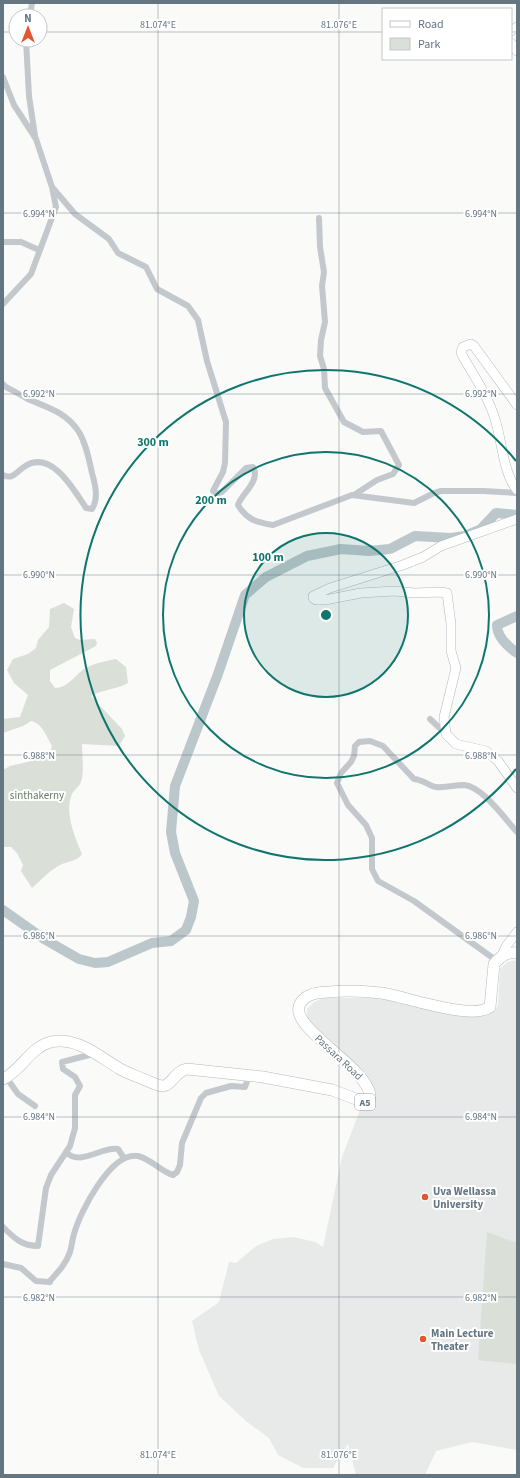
<svg xmlns="http://www.w3.org/2000/svg" width="520" height="1478" font-family="'Source Sans 3',sans-serif">
<style>
.built{fill:#e8e9e9}
.green{fill:#dadfd7}
.lines{fill:none;stroke-linecap:round;stroke-linejoin:round}
.river{stroke:#bbc7cb;stroke-width:10}
.secondary-casing{stroke:#b3babf;stroke-width:10}
.highway-casing{stroke:#b4b9bd;stroke-width:12}
.street{stroke:#c3c8cc;stroke-width:6}
.secondary{stroke:#fff;stroke-width:9}
.highway{stroke:#fff;stroke-width:11}
.ticks{fill:none;stroke:#657683;stroke-width:1;stroke-opacity:0.45}
.ring{fill:none;stroke:#0f766e;stroke-width:2}
.poi-dot{fill:#e4572e;stroke:#fff;stroke-width:1.5}
.labels{text-anchor:middle;stroke-width:4;stroke-linejoin:round;paint-order:stroke}
.shield{fill:#fff;stroke:#939fa8;stroke-width:1}
.shield-label{font-size:10px;font-weight:bold;fill:#657683}
.park-label{font-size:11px;fill:#687a64;stroke:#fff}
.street-label{font-size:11px;fill:#657683;stroke:#fff}
.poi-label{font-size:11px;font-weight:bold;fill:#657683;stroke:#fff;text-anchor:start}
.ticks-label{font-size:10px;text-anchor:middle;fill:#657683;stroke:#fff;stroke-width:4;stroke-linejoin:round;paint-order:stroke}
.centre{fill:#0f766e;stroke:#fff;stroke-width:2}
.ring-label{font-size:12px;text-anchor:middle;font-weight:bold;fill:#0f766e;stroke:#fff;stroke-width:4;stroke-linejoin:round;paint-order:stroke}
</style>
<rect width="100%" height="100%" fill="#fafaf8"/>
<path class="built" d="M517,960V1450L472,1442L436,1451L425,1475H356L348,1444L333,1468H303L278,1455L269,1438L247,1422L219,1396L199,1350L192,1321L219,1302L229,1262L236,1263L256,1246L273,1239L294,1237L315,1242L323,1247L342,1157L360,1110L368,1105L373,1088L366,1075L355,1063L312,1027L307,1017V1009L314,1002L323,998H383L446,1014L485,1016L495,1011L498,1005L500,969L507,962Z"/>
<path class="green" d="M64,603L74,609L71,627L75,638L80,640L95,639L97,643L96,646L50,670V681L55,688C70,687 74,675 86,668C95,663 106,661 116,659L126,667L128,683C116,690 103,689 91,696L122,729L125,736L119,746L82,744C82,754 85,775 80,784C78,787 74,790 72,794C64,812 75,838 82,854C77,862 67,861 60,865C49,871 41,880 32,888L21,871L23,865L17,853L11,847H3V770L10,766L49,757L52,746C46,736 43,724 31,721L23,726L3,733V719L20,717L28,695L14,683L7,670L13,659L28,654L36,648L38,640L49,627L50,609Z
M487,1232L517,1243V1364L478,1360Z"/>
<g class="lines">
<path class="river" d="M517,616L497,625C497,637 507,646 517,653
M3,910L44,939L79,959L95,963L108,962L152,943L171,941L186,930L191,917L194,901L175,853L171,832L175,786L218,674L245,595L266,577L307,556L341,549L369,551L390,549L415,536L451,538L465,536L481,529L496,513L517,515"/>
<g class="secondary-casing">
<path id="secondary" d="M511,31L517,27
M511,43L517,51
M517,405L474,346L471,344L463,347L461,352L462,355C474,376 488,396 495,419C502,440 503,473 517,490
M517,519L441,546L423,557L403,565L330,588L313,596V598L316,600H325L361,593L394,591L415,593L440,592L447,593L451,624V651L456,668L444,717L446,734L456,744L486,751L498,761L517,788
M501,957L507,945L517,932"/>
</g>
<g class="highway-casing">
<path id="highway" d="M3,1079C22,1070 30,1047 51,1042C76,1036 100,1057 120,1069C127,1073 136,1076 143,1079C149,1081 157,1086 163,1086C172,1085 175,1071 187,1069L263,1077L332,1090L364,1102L368,1100L370,1096C368,1067 287,1027 300,1004C305,994 319,992 329,992C347,990 364,991 381,993C404,996 472,1021 490,1007L494,964C501,956 506,952 517,953"/>
</g>
<path class="street" d="M30,16L32,3
M26,40L29,96L35,136
M3,77L14,105L36,139L52,187L56,207L31,274L3,304
M52,187L75,214L109,239L118,253L146,267L157,289L188,306L198,320L207,361L226,422L225,463L223,472L213,491L216,494L222,492L246,468L253,467C261,481 242,493 238,505C247,520 256,522 273,525L352,495L414,503L434,493L441,491H483L517,493
M319,218L320,247L324,272L322,286L325,322L321,340L320,356L324,369L325,388L344,422L363,432L381,431L399,465L393,474L377,480L354,495
M3,242H21L39,250
M3,384L6,387C14,391 22,396 30,400C49,408 67,413 79,432C86,444 89,459 92,473C95,484 99,498 92,509L86,508C74,490 51,448 24,467C16,472 13,480 3,475
M430,719L446,734
M497,961L414,901L378,881L372,869V838L366,825L348,805L337,783L341,773L351,762L354,756L355,746L359,742L370,741L383,746L414,779C425,780 430,787 436,787C446,788 455,785 464,785C482,786 505,819 517,832
M6,1077L18,1094L35,1106
M66,1152C80,1167 102,1146 118,1149L124,1158
M3,1227C14,1238 22,1246 38,1246L46,1188L51,1175L70,1146L75,1128V1095L80,1086L75,1077L63,1069L62,1062L89,1055L91,1051
M3,1264L21,1268L36,1281L50,1282
M49,1282C57,1273 66,1264 70,1252C72,1246 72,1240 74,1234C80,1212 111,1151 138,1156C149,1158 162,1172 173,1175L177,1172L180,1165L182,1143L201,1098L206,1093L231,1086L245,1087L249,1076"/>
<use href="#secondary" class="secondary"/>
<use href="#highway" class="highway"/>
</g>
<path class="ticks" d="M158,3V1475M339,3V1475M3,32H16M40,32H383M511,32H517M3,213H517M3,394H517M3,575H517M3,755H517M3,936H517M3,1117H517M3,1297H517"/>
<circle cx="326" cy="615" r="82" fill="#0f766e" fill-opacity=".12"/>
<g class="ring">
<circle cx="326" cy="615" r="82"/>
<circle cx="326" cy="615" r="163"/>
<path d="M516 769A245 245 0 1 1 516 461"/>
</g>
<g class="poi-dot">
<circle cx="425" cy="1197" r="4"/>
<circle cx="423" cy="1339" r="4"/>
</g>
<g class="labels">
<rect class="shield" x="355" y="1094" width="20" height="16" rx="3"/>
<g class="shield-label">
<text x="365" y="1106">A5</text>
</g>
<g class="park-label">
<text x="37" y="799">sinthakerny</text>
</g>
<g class="street-label">
<text transform="translate(339 1057) rotate(43)" y="4">Passara Road</text>
</g>
<g class="poi-label">
<text x="433" y="1195">Uva Wellassa<tspan x="433" dy="13">University</tspan></text>
<text x="431" y="1337">Main Lecture<tspan x="431" dy="13">Theater</tspan></text>
</g>
</g>
<g class="ticks-label">
<text x="158" y="28">81.074°E</text>
<text x="339" y="28">81.076°E</text>
<text x="39" y="217">6.994°N</text>
<text x="481" y="217">6.994°N</text>
<text x="39" y="397">6.992°N</text>
<text x="481" y="397">6.992°N</text>
<text x="39" y="578">6.990°N</text>
<text x="481" y="578">6.990°N</text>
<text x="39" y="759">6.988°N</text>
<text x="481" y="759">6.988°N</text>
<text x="39" y="939">6.986°N</text>
<text x="481" y="939">6.986°N</text>
<text x="39" y="1120">6.984°N</text>
<text x="481" y="1120">6.984°N</text>
<text x="39" y="1301">6.982°N</text>
<text x="481" y="1301">6.982°N</text>
<text x="158" y="1458">81.074°E</text>
<text x="339" y="1458">81.076°E</text>
</g>
<circle cx="326" cy="615" r="6" class="centre"/>
<g class="ring-label">
<text x="153" y="446">300 m</text>
<text x="211" y="504">200 m</text>
<text x="268" y="561">100 m</text>
</g>
<rect width="520" height="1478" fill="none" stroke="#657683" stroke-width="8"/>
<rect x="382" y="8" width="130" height="52" fill="#ffffff" stroke="#c1c8cd"/>
<rect x="390" y="21" width="20" height="6" fill="#ffffff" stroke="#c1c8cd"/>
<text x="418" y="28" font-size="12" fill="#657683">Road</text>
<rect x="390" y="38" width="20" height="12" fill="#dadfd7" stroke="#c1c8cd"/>
<text x="418" y="48" font-size="12" fill="#657683">Park</text>
<g transform="translate(28 28)"><circle r="19" fill="#ffffff" stroke="#c1c8cd"/>
<path d="M0-3L7 15L0 10L-7 15Z" fill="#e4572e"/>
<text y="-6" font-size="11" font-weight="bold" text-anchor="middle" fill="#657683">N</text>
</g>
</svg>
